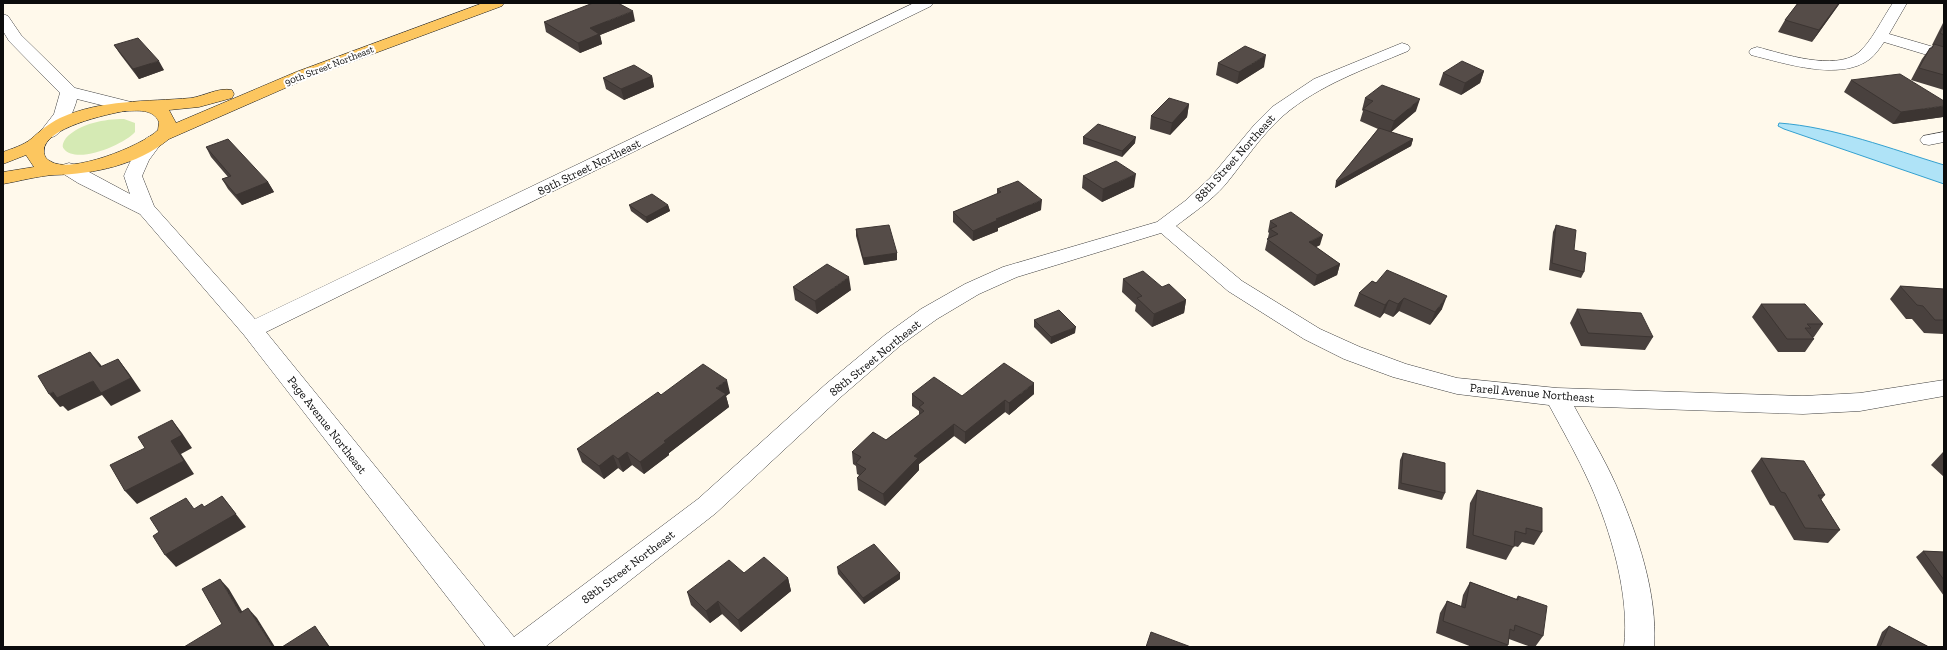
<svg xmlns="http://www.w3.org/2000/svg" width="1947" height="650" font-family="'Zilla Slab',serif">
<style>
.green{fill:#d5eab4}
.water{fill:#afe3f7;stroke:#34a1d0}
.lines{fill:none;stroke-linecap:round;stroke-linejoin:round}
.minor-casing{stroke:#3f3f3f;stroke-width:1}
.major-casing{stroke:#1d1d1d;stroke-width:1}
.minor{fill:#fff;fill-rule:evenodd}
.major{fill:#fcc65f;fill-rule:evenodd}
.wall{fill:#49413e}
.shaded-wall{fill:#3c3532}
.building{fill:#554c48;stroke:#3c3532}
.labels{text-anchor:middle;stroke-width:4;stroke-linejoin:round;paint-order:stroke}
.far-street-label{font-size:10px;fill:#0c0c0c;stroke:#fff}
.street-label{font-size:12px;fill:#0c0c0c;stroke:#fff}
</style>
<rect width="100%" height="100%" fill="#fff9eb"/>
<path class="green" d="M124,119L135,123V132C125,144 77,165 64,149C61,146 64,141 66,138C80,123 105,119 124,119Z"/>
<path class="water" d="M1779,123C1834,127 1891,149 1944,165V184L1784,129L1778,126Z"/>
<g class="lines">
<g class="minor-casing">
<path id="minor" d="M914,3H933L931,6L266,332L514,637L698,499L826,384L885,335L921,309L965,284L1003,267L1157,222L1185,201L1210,178L1255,124L1272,107L1314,79L1402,43L1408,45L1410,48L1408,51C1365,69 1319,85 1284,115C1261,135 1244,162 1225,185C1211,201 1193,213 1176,226L1242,281L1320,329L1360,347L1406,364L1457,378L1557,388L1803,396L1860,393L1944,380V396L1860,411L1803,414L1574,406C1588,432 1604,458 1616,485C1637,533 1658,594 1654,647H1624C1630,596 1611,531 1590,484C1578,457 1563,431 1549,405L1457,394L1393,377L1344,359L1304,339L1228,291L1161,233L1017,277L979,294L937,319L901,345L842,396L716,513L545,647H486L244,335L140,214L78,183L62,173L60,169L62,165L69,163L76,165L130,194L124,176C128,166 138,144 148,137C152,135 156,136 160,137L163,141L149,160L142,176L154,206L255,319Z
M1893,3H1907L1889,34L1944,50V60L1884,42C1880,48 1875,55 1870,59C1840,82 1784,63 1751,55L1749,52L1751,49L1757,47C1784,54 1834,71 1858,53C1871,43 1883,17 1893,3Z
M3,14L8,16L21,35L75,88L131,102L134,106L131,110L125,111L77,99C74,111 66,129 55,136C51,138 47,137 43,136L40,132L54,114L60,93L9,41L3,31Z
M1944,132V142L1929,145L1923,144L1920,140L1923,136Z"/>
</g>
<g class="major-casing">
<path id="major" d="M483,3H504L502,6L308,78L169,139C137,165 95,174 54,175C38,176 20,181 3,184V172L34,167L26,155L3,164V152C11,149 24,145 31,139C40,131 48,124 60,118C102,99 146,102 191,98C204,96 219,87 232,90L234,94L232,98L199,107L169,110L176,123L296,72ZM125,111C137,111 153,108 159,122L158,130C142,146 69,175 50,161C46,159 44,156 44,151C43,128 108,114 125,111Z"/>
</g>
<use href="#minor" class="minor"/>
<use href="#major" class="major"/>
</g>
<path class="wall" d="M1798,3H1840L1812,42L1778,32L1785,20Z
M635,21L600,35L602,44L580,53L546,32L544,22Z
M1944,21V90L1911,80L1922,59L1930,48H1931L1933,45H1932Z
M114,45L164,70L139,79L120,54Z
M1218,63L1264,67L1237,84L1216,75Z
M1484,71L1480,83L1461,95L1439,85L1443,73Z
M652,76L654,87L624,100L606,89L603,78Z
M1851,80L1943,117L1893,124L1844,92Z
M1365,98L1416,111L1391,132L1413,139L1411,146L1335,188L1336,181L1378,129L1360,121L1363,111L1362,110Z
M1189,104L1187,117L1170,135L1150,129L1151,116Z
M1083,137L1135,143L1122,157L1083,144Z
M206,147L268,182L274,192L242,205L228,189L222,179L228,177L211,157Z
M1083,176L1134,187L1102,202L1082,188Z
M997,189L1041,210L998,228V231L973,241L953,222V212L997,194Z
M629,205H668L670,211L647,223L631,211Z
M1270,221L1320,245L1316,247L1340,264L1337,275L1314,286L1265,250L1269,233L1268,232Z
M1556,225L1574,250L1584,272L1581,278L1549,270L1553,232Z
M856,229L897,253V260L864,265L856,236Z
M1123,279L1162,287L1186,300L1184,313L1152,327L1135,311L1136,305L1122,292Z
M1372,281L1442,309L1430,325L1399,311L1393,317L1384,313L1380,318L1354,306L1359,293Z
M1900,286L1944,289V334L1924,333L1912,319H1906L1890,299Z
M793,287L851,290L817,314L795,300Z
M1761,304L1823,324L1814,337H1813L1814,339L1805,352H1778L1752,317Z
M1577,309L1653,337L1645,350L1581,346L1570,323Z
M1034,320L1075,333L1051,344L1034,327Z
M730,393L726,396L729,407L669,453V455L644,474L632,465L623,472L618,468L604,479L582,462L577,449L661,395Z
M912,394L962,396L1034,394L1009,415L1005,412L965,444L954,436L919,464V470L885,506L858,490L857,478L859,475L857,474L856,466L853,464L852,452L886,440L919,415V411L912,406Z
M1944,451V477L1931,465L1943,452Z
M1403,453L1445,493L1442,500L1398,489L1400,460Z
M1761,458L1825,495L1821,500L1840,530L1828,543L1794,540L1774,506L1770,505L1751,471Z
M1477,490L1542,532L1534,545L1522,542L1518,547L1514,546L1506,560L1466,548L1470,503Z
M1923,551L1944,552V596L1916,557Z
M837,567L900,573V579L864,604L838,574Z
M744,573L788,578L791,591L741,632L722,614L710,623L691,605L687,592Z
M1470,582L1516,599L1518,596L1543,636L1535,647H1531L1509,639L1508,645L1507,647H1472L1436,633L1440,613L1447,601L1461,606L1463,595Z
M1889,626L1929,647H1876L1882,632Z"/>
<path class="shaded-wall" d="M1839,3H1840L1812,42L1819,30Z
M633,11L635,21L600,35L602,44L580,53L578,43L590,28Z
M1266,55L1264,67L1237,84L1239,72Z
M159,61L164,70L139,79L133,69Z
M1484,71L1480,83L1461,95L1465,83Z
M652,76L654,87L624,100L621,89Z
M1420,99L1416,111L1390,133L1394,121Z
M1189,104L1187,117L1170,135L1172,123Z
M1944,106V116L1943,117L1893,124L1901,112Z
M1136,137L1135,143L1122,157V151Z
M1413,139L1411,146L1335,188L1337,182Z
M1136,174L1134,187L1102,202L1103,189Z
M268,182L274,192L242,205L236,195Z
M1042,200L1041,210L998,228V231L973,241V231L996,219Z
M668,205L670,211L647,223L646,217Z
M1323,235L1320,245L1306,252L1309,242Z
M897,253V260L864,265L863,258Z
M1340,264L1337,275L1314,286L1317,275Z
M849,277L851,290L817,314L815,301Z
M1447,296L1442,309L1430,325L1435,312Z
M1404,298L1399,311L1393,317L1398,304Z
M1186,300L1184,313L1152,327L1154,314Z
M1389,300L1384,313L1380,318L1385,305Z
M1076,327L1075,333L1051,344V337Z
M90,352L101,365L110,380L100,367Z
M118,359L128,372L141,391L111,406L102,395L68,411L63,406L60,407L49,394L53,392L93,381Z
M727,380L730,393L726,396L729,407L669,453V455L644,474L640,462L664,441L716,388Z
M1034,383V394L1009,415V403Z
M1005,400V412L965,444V432Z
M172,420L182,433L192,448L181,454L194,474L137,504L125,491Z
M954,424V436L919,464V470L885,506L883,494L914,456Z
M627,452L632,465L623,472L618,459Z
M613,455L618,468L604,479L599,466Z
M222,496L246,527L176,567L165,555Z
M900,573V579L864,604L863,598Z
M788,578L791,591L741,632L738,620Z
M220,579L229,589L249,623L240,613Z
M718,601L722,614L710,623L706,611Z
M248,608L257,618L275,647H273Z
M315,626L322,636L330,647H329Z"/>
<path class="building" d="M593,3H618L633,11L590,28L599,34L578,43L544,22Z
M1798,3H1839L1819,30L1785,20Z
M1944,25V35L1940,33Z
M138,38L159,61L133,69L114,45Z
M1934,44L1944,47V75L1919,68L1930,48H1932Z
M1245,46L1266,55L1239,72L1218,63Z
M1462,61L1484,71L1465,83L1443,73Z
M634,65L652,76L621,89L603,78Z
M1900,74L1944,101V106L1901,112L1851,80Z
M1382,85L1420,99L1394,121L1363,109L1373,101L1365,98Z
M1169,98L1189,104L1172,123L1151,116Z
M1098,124L1136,137L1122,151L1083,137Z
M1379,128L1413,139L1337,182L1336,181Z
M228,139L268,182L236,195L222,179L231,176L206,147Z
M1116,161L1136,174L1103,189L1083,176Z
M1018,181L1042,200L996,219L998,220L973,231L953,212L1001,192L997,189Z
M652,194L668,205L646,217L629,205Z
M1291,212L1323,235L1309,242L1340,264L1317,275L1267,239L1278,234L1270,229L1277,226L1270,221Z
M889,225L897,253L863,258L856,229Z
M1556,225L1576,230L1574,250L1586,253L1584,272L1552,263Z
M827,264L849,277L815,301L793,287Z
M1387,270L1447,296L1435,312L1404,298L1398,304L1389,300L1385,305L1359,293L1372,281L1376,283Z
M1143,271L1162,287L1169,284L1186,300L1154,314L1137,298L1142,296L1123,279Z
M1900,286L1944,289V320H1935L1923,306L1917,305Z
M1761,304H1805L1823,324H1807L1811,328H1805L1814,339H1787Z
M1577,309L1641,313L1653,337L1588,333Z
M1059,310L1076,327L1051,337L1034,320Z
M90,352L100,367L118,359L131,378L101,393L93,381L57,398L53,392L49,394L38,376Z
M1004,363L1034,383L1009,403L1005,400L965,432L954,424L914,456L918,458L883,494L857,478L866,469L856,463L861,457L852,452L873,432L886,440L924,411L919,407L924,403L912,394L934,377L962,396Z
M703,364L727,380L716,388L726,394L664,441L666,442L640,462L627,452L618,459L613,455L599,466L577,449L658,392L661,395Z
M172,420L182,435L171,441L184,461L125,491L110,465L145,448L138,437Z
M1403,453L1445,463V493L1401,483Z
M1761,458L1804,461L1825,495H1818L1840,530L1805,528L1785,493L1781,492Z
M1477,490L1542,508V532L1526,528V534L1515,531L1514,547L1473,535Z
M222,496L236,514L165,555L153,536L159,532L150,518L186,498L194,509L202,504L204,507Z
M874,544L900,573L863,598L837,567Z
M1923,551L1944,552V580Z
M764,557L788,578L738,620L718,601L706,611L687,592L729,560L744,573Z
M220,579L240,613L248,608L273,647H184L222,624L202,589Z
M1470,582L1518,600V596L1547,606L1543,636L1515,625L1514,631L1510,629L1508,645L1443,621L1447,601L1465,608Z
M315,626L329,647H282Z
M1889,626L1929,647H1880Z
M1151,632L1191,647H1146Z"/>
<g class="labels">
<g class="far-street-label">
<text transform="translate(329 65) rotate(-21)" y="4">90th Street Northeast</text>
</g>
<g class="street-label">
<text transform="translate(1235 158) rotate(-48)" y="4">88th Street Northeast</text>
<text transform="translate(589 167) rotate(-26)" y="4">89th Street Northeast</text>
<text transform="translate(875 358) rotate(-39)" y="4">88th Street Northeast</text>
<text transform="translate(1532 393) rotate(5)" y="4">Parell Avenue Northeast</text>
<text transform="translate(327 425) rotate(52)" y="4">Page Avenue Northeast</text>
<text transform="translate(628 567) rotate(-37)" y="4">88th Street Northeast</text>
</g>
</g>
<rect width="1947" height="650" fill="none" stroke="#0c0c0c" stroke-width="8"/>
</svg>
